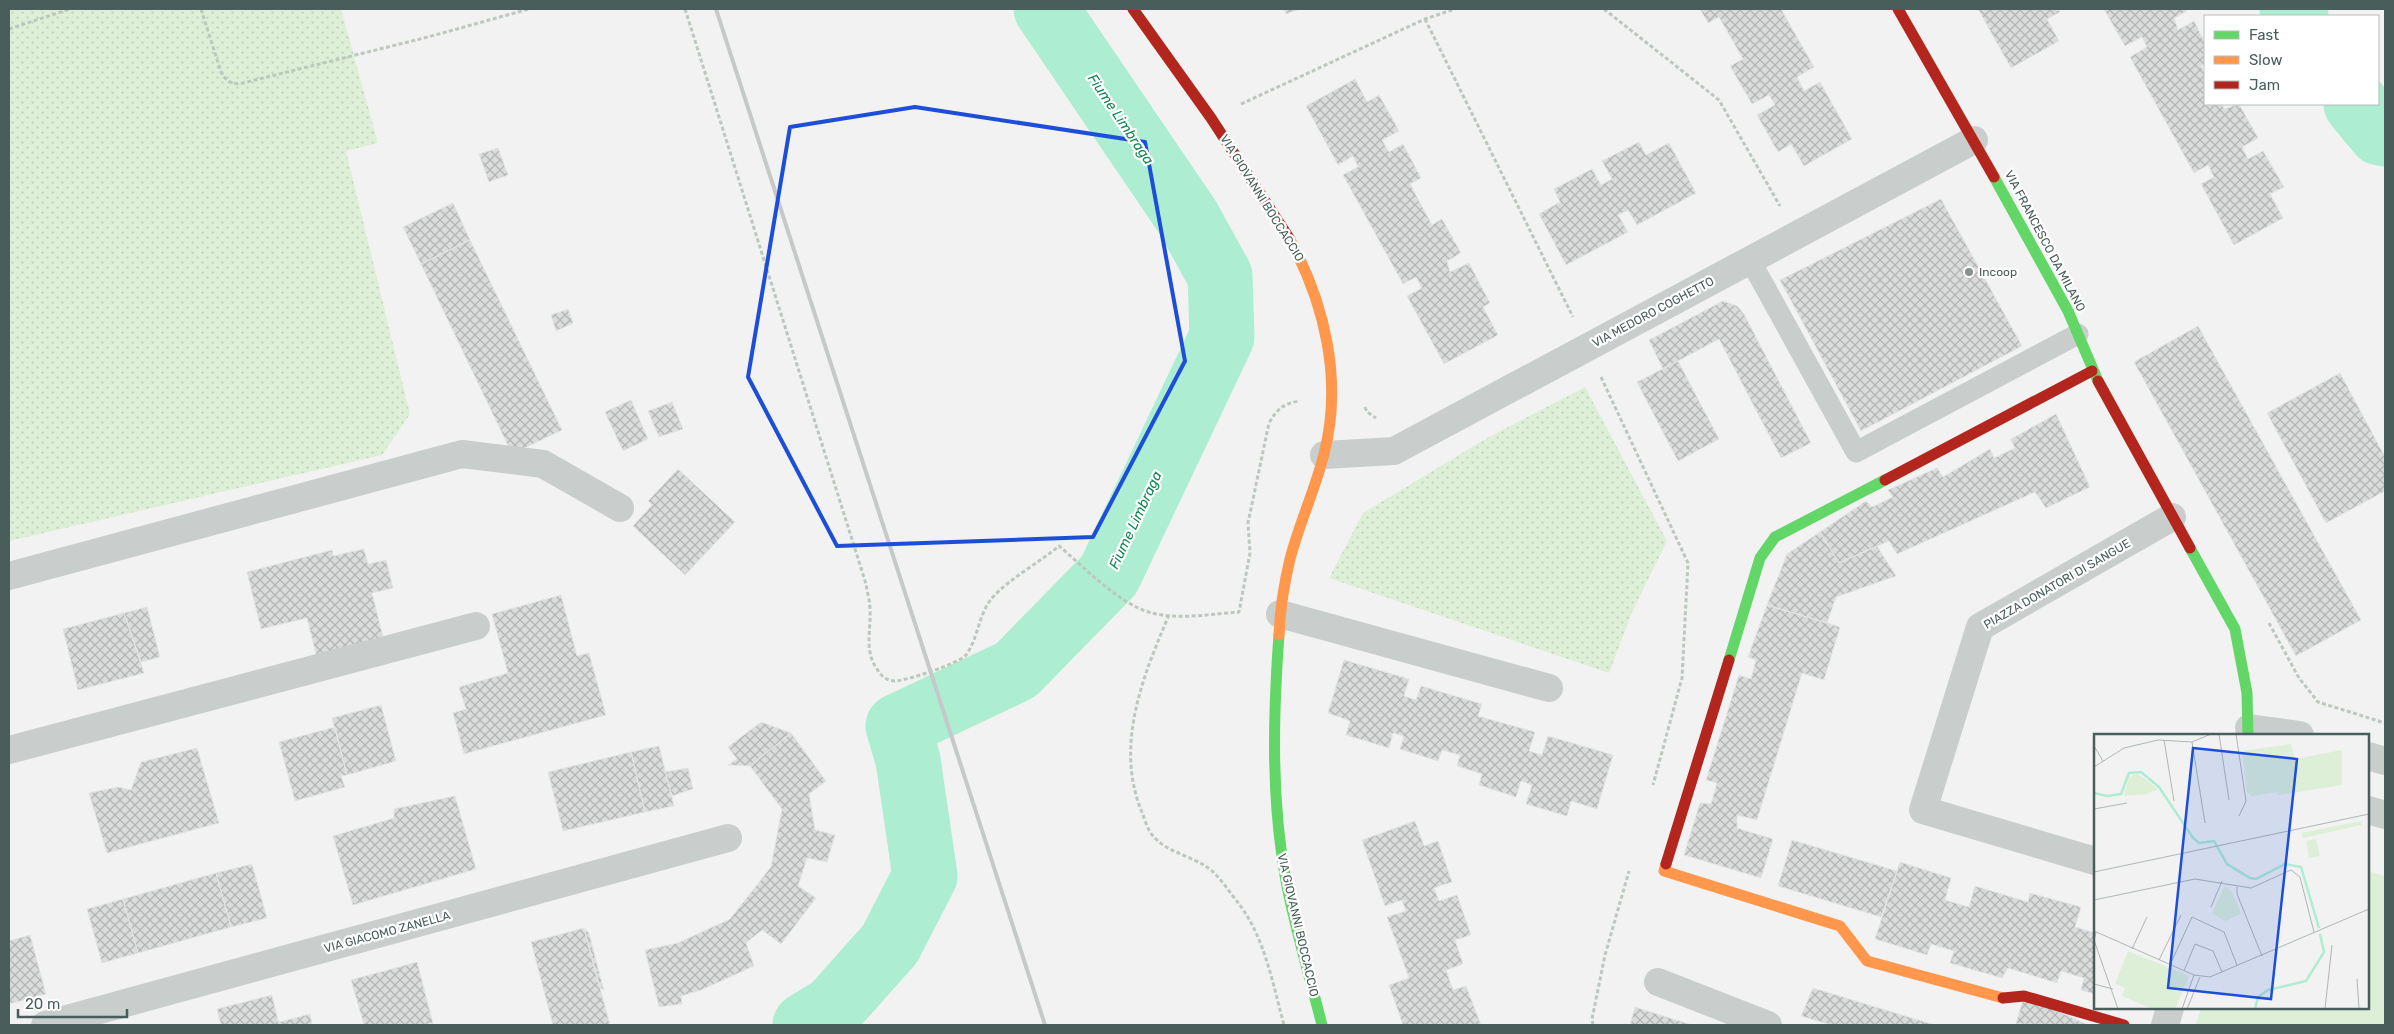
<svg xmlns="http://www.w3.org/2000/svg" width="2394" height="1034" font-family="Rubik,sans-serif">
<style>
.grass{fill:url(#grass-dots)}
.pitch{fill:#ddf0d7}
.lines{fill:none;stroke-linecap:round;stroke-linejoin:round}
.river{stroke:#adedd2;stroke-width:65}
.building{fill:url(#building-cross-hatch);stroke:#e3e4e5}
.path{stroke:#bcc8bd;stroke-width:3;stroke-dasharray:4 2.5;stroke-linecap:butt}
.lane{stroke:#c9cecd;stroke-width:21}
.street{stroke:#c9cecd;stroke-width:28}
.fast{stroke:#63d668;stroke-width:11}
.slow{stroke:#ff974d;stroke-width:11}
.jam{stroke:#b3261e;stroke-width:11}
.rail{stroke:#c5c9c8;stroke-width:4}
.marked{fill:none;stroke:#1d4ed8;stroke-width:4;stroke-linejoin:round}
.poi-dot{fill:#849290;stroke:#fff;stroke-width:2}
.labels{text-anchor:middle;stroke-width:4.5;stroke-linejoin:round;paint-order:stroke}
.street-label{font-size:12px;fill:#495e5b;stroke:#fff}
.poi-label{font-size:12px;fill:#495e5b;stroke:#fff;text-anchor:start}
.water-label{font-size:14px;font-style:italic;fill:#108454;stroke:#fff}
.inset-river{fill:none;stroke:#adedd2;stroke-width:2.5}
.inset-road{fill:none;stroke:#aeb7b6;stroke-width:1}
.view{fill:#1d4ed8;fill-opacity:0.15;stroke:#1d4ed8;stroke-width:2.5}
.inset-edge{fill:none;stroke:#495e5b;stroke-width:2.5}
</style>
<defs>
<pattern id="grass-dots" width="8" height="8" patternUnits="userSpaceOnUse" patternTransform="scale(1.25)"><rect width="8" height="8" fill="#ddf0d7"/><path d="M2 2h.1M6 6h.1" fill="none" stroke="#bfd0bb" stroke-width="1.8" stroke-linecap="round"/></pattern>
<pattern id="building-cross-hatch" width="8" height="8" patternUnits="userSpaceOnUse" patternTransform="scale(1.25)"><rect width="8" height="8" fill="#dadbdb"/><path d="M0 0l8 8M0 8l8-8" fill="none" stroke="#b3b5b5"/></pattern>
</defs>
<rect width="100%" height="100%" fill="#f2f2f2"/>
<path class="grass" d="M9,9H341L378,143L346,151L410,414L382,455L9,541Z
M1585,387L1667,541L1633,610L1609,673L1329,578L1363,513L1487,438Z"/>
<path class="pitch" d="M2368,871L2385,876V1025H2196L2201,1008H2368Z"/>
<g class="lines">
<path class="river" d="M2292,9L2296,16
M2356,104L2380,133L2385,134
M805,1025L833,1008L890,944L925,876L908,760L898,726L1016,670L1109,575L1222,337L1220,276L1188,218L1046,9"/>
</g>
<path class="building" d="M1284,9H1300L1286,14Z
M1700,9H1781L1814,67L1797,77L1804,91L1820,82L1852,139L1804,166L1791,144L1778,152L1757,115L1775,105L1769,95L1752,104L1730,66L1743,59L1719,17L1708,23Z
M1978,9H2058L2060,12L2047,19L2059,41L2011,68Z
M2104,9H2185L2187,11L2174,18L2178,30L2194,21L2205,43V64L2201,66L2205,74V104H2222L2224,109L2239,104L2258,138L2242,147L2248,159L2263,151L2284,187L2270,194L2283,218L2234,245L2201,184L2214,177L2208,165L2194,173L2130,57L2147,47L2142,37L2125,46Z
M1355,79L1367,102L1379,95L1399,131L1382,140L1389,152L1403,144L1421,178L1410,184L1432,225L1442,219L1461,253L1447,261L1450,272L1469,263L1490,303L1483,307L1498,335L1444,364L1407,296L1422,288L1416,277L1403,284L1343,175L1358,167L1353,156L1338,165L1306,106Z
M1639,142L1646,155L1669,143L1696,193L1637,225L1628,210L1618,215L1628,232L1566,265L1539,214L1560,202L1554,189L1592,169L1601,185L1612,179L1602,161Z
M498,148L508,175L489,182L479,154Z
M1941,199L2022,346L1861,431L1780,280Z
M453,203L470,240L421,264L403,227Z
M470,240L562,430L512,454L421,264Z
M1723,301L1737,306L1744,314L1811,443L1781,458L1719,339L1663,369L1649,340Z
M568,309L573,323L556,331L551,315Z
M2198,326L2361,620L2296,656L2134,362Z
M1678,361L1719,439L1678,461L1637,382Z
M2340,373L2385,457V491L2326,523L2267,413Z
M631,400L648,439L623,451L605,412Z
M672,402L683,429L659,437L648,411Z
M2056,414L2090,487L2046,508L2035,492L1897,554L1889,541L1839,563L1820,532L1866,501L1872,507L1893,497L1888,490L1937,468L1943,477L1990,449L1994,458L2015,448L2011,439Z
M678,469L735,522L685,575L633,526L652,505L648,501Z
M1820,532L1839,563L1877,546L1896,576L1836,597L1827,623L1767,605L1787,554Z
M364,549L368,564L386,560L393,588L372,593L385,645L318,662L307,618L261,629L247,572L332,550L333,556Z
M561,595L577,656L589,653L606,715L464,754L453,713L466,709L459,687L508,673L492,614Z
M1767,605L1840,627L1824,680L1802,673L1757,820L1737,815V828L1773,839L1761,878L1684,855L1700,803L1711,804L1717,783L1706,780L1739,675L1751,679L1756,660L1748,657Z
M147,607L160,657L141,662L124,613Z
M124,613L144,673L78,690L63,629Z
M1344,660L1409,679L1404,696L1416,700L1421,686L1482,704L1478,716L1535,732L1529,751L1542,755L1548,736L1613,755L1597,809L1571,801L1567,816L1526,804L1532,785L1521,781L1516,797L1479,785L1482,774L1457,766L1460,755L1442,750L1438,761L1400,749L1404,736L1393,733L1389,748L1346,735L1350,721L1328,713Z
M381,705L396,761L347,775L332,718Z
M761,722L791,733L750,766L728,765L737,759L728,747Z
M335,727L347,775L341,776L345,787L295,801L279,742Z
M791,733L826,781L809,794L815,830L835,835L827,862L807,858L798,886L816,898L781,944L762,930L746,943L754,966L701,990L681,996L682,1004L659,1007L645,950L678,943L730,919L771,867L782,809L750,766Z
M659,746L674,806L645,812L631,752Z
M197,748L219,823L107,853L89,793L118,787L131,790L141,762Z
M631,752L645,812L563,831L548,772Z
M688,768L693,789L672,796L665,772Z
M455,796L476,869L353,905L333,836L394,818V809Z
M1415,821L1424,846L1438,841L1452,882L1434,888L1439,901L1457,895L1471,935L1455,940L1463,964L1446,970L1453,990L1466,986L1481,1025H1403L1389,985L1409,978L1387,917L1406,911L1402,900L1385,906L1362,840Z
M1792,840L1897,871L1881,917L1778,886Z
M1900,862L1951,878L1945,900L1969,907L1975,886L2028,902L2030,893L2081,907L2075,927L2095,933V994L2081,990L2084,978L2061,971L2057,983L2008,968L2002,978L1950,963L1954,951L1931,944L1927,955L1875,939Z
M252,864L267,918L231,927L216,873Z
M216,873L231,927L138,953L123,899Z
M123,899L138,953L102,963L87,909Z
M584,928L589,933L604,991L599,986Z
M584,928L610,1025H553L531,942Z
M30,935L46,994L9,1004V941Z
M417,962L433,1023L423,1025H364L351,980Z
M1813,988L1935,1025H1831L1801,1016Z
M272,995L279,1025H221L217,1009Z
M2024,996L2088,1025L2016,1024Z
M1635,1007L1692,1025H1630Z
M310,1014L312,1025H279V1022Z"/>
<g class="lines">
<path class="path" d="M201,9L221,72C226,81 229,83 239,84L428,37L529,9
M685,9L866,584C867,592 870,601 870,610C871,631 864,651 877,669C881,676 887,681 895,681C906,681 960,663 966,655C979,637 978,614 993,597C1009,579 1040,562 1059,546C1084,567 1120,605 1152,613C1179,620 1211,614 1239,612L1250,553L1248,523L1269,423C1277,409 1284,403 1300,401
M1604,9L1719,100L1780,206
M1425,19L1573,317
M9,29L70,9
M1241,104L1425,19L1455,9
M1601,377L1688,563L1682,678L1653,785
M1365,407L1367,412L1376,418
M1169,615C1143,676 1115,744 1141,810C1145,819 1147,830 1154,837C1167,852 1191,856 1207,867C1219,875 1230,893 1239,904C1265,938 1273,985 1284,1025
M2269,623L2299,678L2318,702L2385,723
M1593,1025L1592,1019L1605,955L1629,871"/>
<path class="lane" d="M1750,260L1856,452L2078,334"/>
<path class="street" d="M1324,455L1394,451L1974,140
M9,576L462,454L543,464L620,508
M1280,614L1549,688
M2249,728L2300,735
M9,750L476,626
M2368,756L2385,761
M2368,810L2385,815
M2095,861L1923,810L1980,627L2172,517
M1658,982L1768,1025
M45,1025L728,838
M2165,1025L2170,1008"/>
<path class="fast" d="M1994,177L2068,311L2098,381
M2190,548L2235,629L2247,693L2248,735
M1279,635C1273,717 1271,800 1286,881C1295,929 1310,977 1322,1025
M1729,660L1760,558L1775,537L1885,480"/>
<path class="slow" d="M1279,635C1280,610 1284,584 1290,559C1299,524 1315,490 1324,454C1343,381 1325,303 1289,238
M1666,864L1664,871L1840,926L1867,961L2003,998"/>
<path class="jam" d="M1133,9L1211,118L1289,238
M1898,9L1994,177
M2098,381L2190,548
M1885,480L2092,371
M1666,864L1729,660
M2003,998L2024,996L2124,1025"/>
<path class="rail" d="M716,9L1045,1025"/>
</g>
<path class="marked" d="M915,107L1145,142L1185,361L1093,537L837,546L748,377L790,127Z"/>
<circle class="poi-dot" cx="1969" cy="272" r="5"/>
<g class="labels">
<g class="street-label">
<text transform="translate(1262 198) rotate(58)" y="4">VIA GIOVANNI BOCCACCIO</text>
<text transform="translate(2045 241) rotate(62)" y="4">VIA FRANCESCO DA MILANO</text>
<text transform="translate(1653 312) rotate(-28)" y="4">VIA MEDORO COGHETTO</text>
<text transform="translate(2057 584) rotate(-30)" y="4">PIAZZA DONATORI DI SANGUE</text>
<text transform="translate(1298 925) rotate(77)" y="4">VIA GIOVANNI BOCCACCIO</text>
<text transform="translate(387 932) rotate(-15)" y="4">VIA GIACOMO ZANELLA</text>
</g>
<g class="poi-label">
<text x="1979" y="276">Incoop</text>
</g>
<g class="water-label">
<text transform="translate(1121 119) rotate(56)" y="5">Fiume Limbraga</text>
<text transform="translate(1135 520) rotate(-65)" y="5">Fiume Limbraga</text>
</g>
</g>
<g transform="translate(2094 734)">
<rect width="275" height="275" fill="#f2f2f2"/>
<path d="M197,10L201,25L248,16V51L184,61V58L157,62L153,58L148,17ZM131,152L137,156L147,180L131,187L118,179Z" fill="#ddf0d7"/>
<path d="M43,39L64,55L53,60L30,62L35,43Z" fill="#ddf0d7"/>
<path d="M267,87L268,91L209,104L208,99ZM222,105L226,122L215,124L212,107ZM34,217L95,242L81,275H59L28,262L31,254L21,250Z" fill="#ddf0d7"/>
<path class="inset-river" d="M0,59L13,62L27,60L35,39L47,38L65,53L99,104L105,109L120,107L133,130L156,144L162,145L191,130L207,133L225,194M161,275L164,263L174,256L212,247L230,218L226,200"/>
<path class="inset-road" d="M125,0L135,66M142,0L152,67L145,82M70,6L80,67M98,8L111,89M0,12L9,27M0,33L30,14L64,6L98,8L117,0M0,75L33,69M0,138L275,80M143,153V160L168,222M0,166L101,145L157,154L197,136L206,143L220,198M117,173L128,147M0,197L100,241L116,243L275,175M2,198L0,206L24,275M38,215L53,183M65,226L87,181M76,231L98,183L130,198L143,231M90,237L101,210L119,217L128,238M263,245L265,275M0,250L19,255M88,275L100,241M93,275L106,243M231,275L238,211"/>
<path class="view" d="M99,14L203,25L177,265L74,254Z"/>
<rect width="275" height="275" class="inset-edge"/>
</g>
<rect width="2394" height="1034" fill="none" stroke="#495e5b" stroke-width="20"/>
<rect x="2204" y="15" width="175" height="90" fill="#ffffff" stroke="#b6bfbd"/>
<rect x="2214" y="31" width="25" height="8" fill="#63d668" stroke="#b6bfbd"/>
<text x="2249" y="40" font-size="15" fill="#495e5b">Fast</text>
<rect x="2214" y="56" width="25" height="8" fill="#ff974d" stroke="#b6bfbd"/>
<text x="2249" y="65" font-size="15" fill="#495e5b">Slow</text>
<rect x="2214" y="81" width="25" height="8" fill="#b3261e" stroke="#b6bfbd"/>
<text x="2249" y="90" font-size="15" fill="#495e5b">Jam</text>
<path d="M18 1009v8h109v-8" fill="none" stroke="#495e5b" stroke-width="2.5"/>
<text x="25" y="1009" font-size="15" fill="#495e5b" stroke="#ffffff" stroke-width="4" paint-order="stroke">20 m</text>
</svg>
